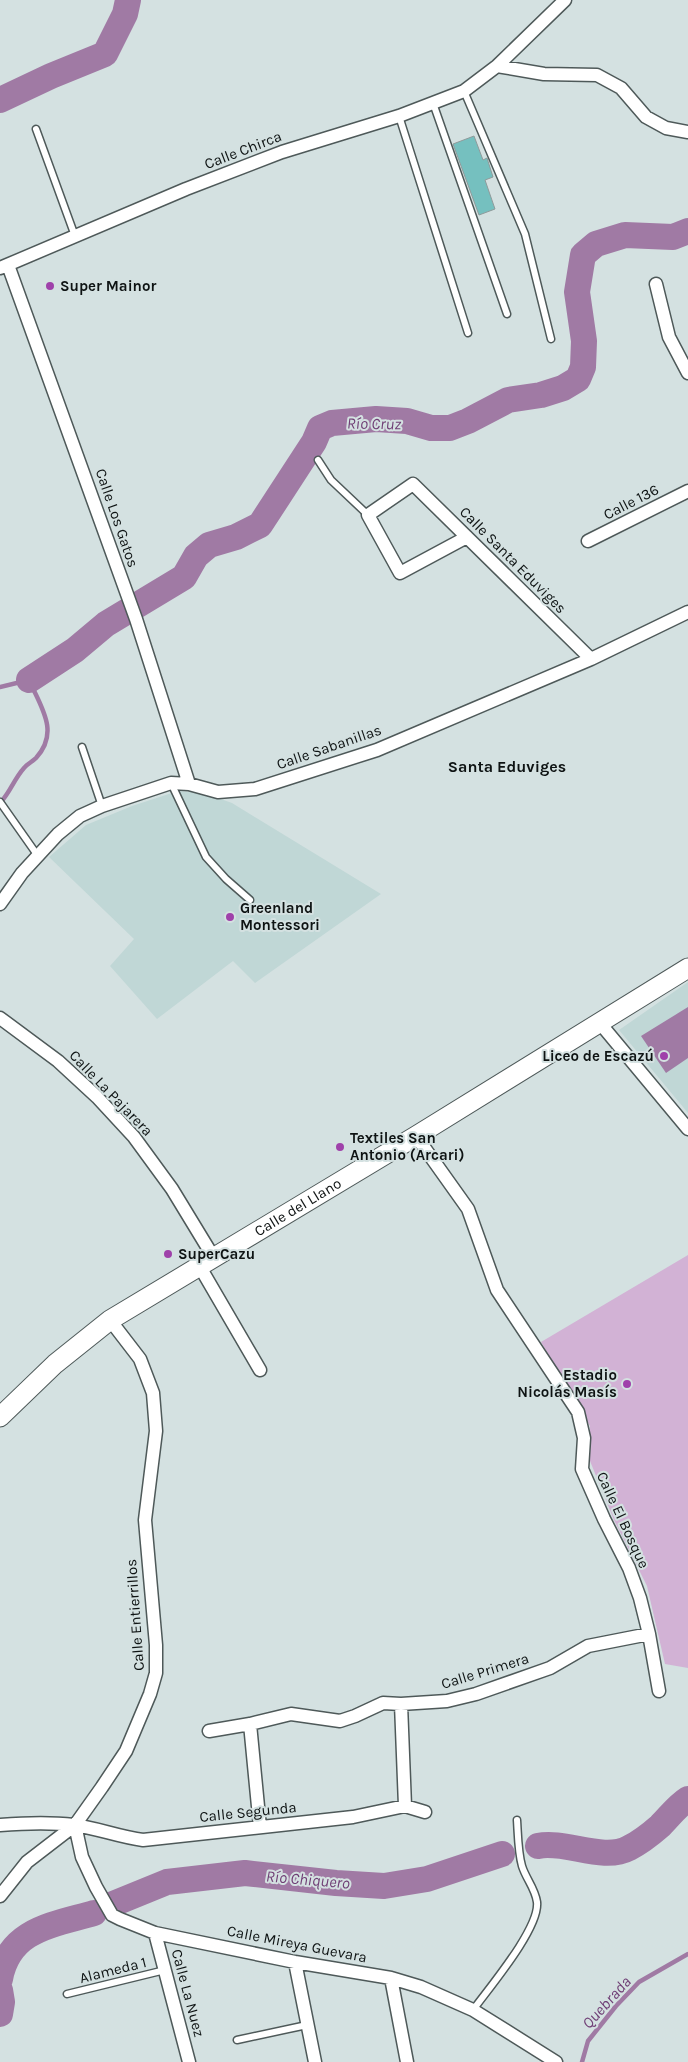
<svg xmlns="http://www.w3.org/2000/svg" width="688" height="2062" font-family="Karla,sans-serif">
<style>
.built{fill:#c0d7d6}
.green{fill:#d2b2d5}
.water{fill:#a07aa4}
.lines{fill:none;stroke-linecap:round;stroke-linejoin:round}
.stream{stroke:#a07aa4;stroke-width:4.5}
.river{stroke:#a07aa4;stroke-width:26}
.building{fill:#75c0bf;stroke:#8f9b9b}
.lane-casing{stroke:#4e5959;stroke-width:9}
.street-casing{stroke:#4e5959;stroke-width:15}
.secondary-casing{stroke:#4e5959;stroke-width:21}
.lane{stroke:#fff;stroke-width:6}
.street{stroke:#fff;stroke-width:12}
.secondary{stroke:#fff;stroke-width:19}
.poi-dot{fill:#9f41aa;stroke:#d4e1e1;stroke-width:2}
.labels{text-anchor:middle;stroke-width:4;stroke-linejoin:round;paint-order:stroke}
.street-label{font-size:15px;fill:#0e1313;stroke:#d4e1e1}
.poi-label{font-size:15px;font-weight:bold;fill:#0e1313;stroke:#d4e1e1;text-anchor:start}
.water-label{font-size:16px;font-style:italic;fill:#6f3e75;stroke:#d4e1e1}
.neighbourhood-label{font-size:16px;font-weight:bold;fill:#0e1313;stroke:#d4e1e1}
</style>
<rect width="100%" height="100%" fill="#d4e1e1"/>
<path class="built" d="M178,791L204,793L232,803L381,894L255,983L233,961L157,1019L110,966L134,939L49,857L86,825L132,806Z
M688,982V1113L619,1030Z"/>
<path class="green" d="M688,1255V1668L665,1664L647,1586L614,1520L590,1461V1426L541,1342Z"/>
<path class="water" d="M688,1007V1058L666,1073L641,1036Z"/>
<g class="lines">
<path class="stream" d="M0,687L29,680C41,707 60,732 36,758C32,762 27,764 24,768C14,779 10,793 0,803
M582,2062L588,2041L616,2006L639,1982L688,1954"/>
<path class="river" d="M0,100L51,76L105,54L125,14L128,0
M29,680L75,650L106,624L184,577L196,556L209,545L236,537L260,525L314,442L320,428L332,423L376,419L407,421L431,428H450L468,421L508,400L541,395L563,388L578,379L583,367L584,341L577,292L583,255L596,244L625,235L673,237L688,231
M538,1846C565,1840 603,1862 629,1848C639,1843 652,1833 660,1826C670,1816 677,1806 688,1799
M113,1904L167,1882L245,1873L336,1883L384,1886L427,1879L502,1854
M0,1979C9,1929 53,1925 94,1913
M0,1990L2,2002L0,2014"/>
</g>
<path class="building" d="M474,136L483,160L487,158L493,177L485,180L495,209L479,215L453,144Z"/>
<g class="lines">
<g class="lane-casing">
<path id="lane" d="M464,91L525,234L551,339
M433,103L507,314
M399,116L468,333
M36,129L75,236
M318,460L331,480L368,515
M82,747L102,806
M171,783L206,857L226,879L250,900
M0,802L38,856
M67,1994L165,1970
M473,2010C489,1988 540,1928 537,1902C535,1888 526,1879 522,1866C518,1852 518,1835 517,1820
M237,2040L307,2025"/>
</g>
<g class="street-casing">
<path id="street" d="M497,66L544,74L597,75L621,88L646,117L666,128L688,132
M8,265L136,619L189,784
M0,268L186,189L282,152L399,116L464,91L497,66L565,0
M656,284L669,337L688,373
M467,537L400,573L368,515L413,484L591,659
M588,541L688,491
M0,904L22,873L58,834L80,816L102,806L171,783L189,784L218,792L255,789L377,750L591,659L688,612
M0,1018L58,1061L97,1097L134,1137L172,1189L214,1258
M599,1022L688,1129
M416,1136L468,1209L497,1290L578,1412L584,1438L582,1469L604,1519L629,1568L640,1598L649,1634L659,1691
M200,1267L260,1370
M401,1704L405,1806
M250,1724L260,1827
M209,1731L250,1724L291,1714L340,1721L355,1716L383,1703L401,1704L447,1701L476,1694L550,1668L588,1646L649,1634
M0,1825C25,1823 49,1822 74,1825C97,1828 119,1837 143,1840L353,1817L405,1806L425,1812
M75,1825L82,1857L96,1887L112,1915L120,1919L155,1933L295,1962L391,1978L421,1987L473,2010L556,2062
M0,1896L27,1862L75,1825L102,1787L126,1751L150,1694L156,1673V1645L145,1520L156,1431L153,1393L140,1359L110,1320
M155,1933L189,2062
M295,1962L315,2062
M391,1978L407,2062"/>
</g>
<g class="secondary-casing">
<g id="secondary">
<path id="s1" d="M0,1417L55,1364L110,1320L416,1136L688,968"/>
</g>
</g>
<use href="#lane" class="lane"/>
<use href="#street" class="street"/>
<use href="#secondary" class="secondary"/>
</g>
<g class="poi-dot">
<circle cx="50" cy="286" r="5"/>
<circle cx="230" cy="917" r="5"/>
<circle cx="664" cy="1056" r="5"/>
<circle cx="340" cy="1147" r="5"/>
<circle cx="168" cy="1254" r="5"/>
<circle cx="627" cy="1384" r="5"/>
</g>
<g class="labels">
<g class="street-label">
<text transform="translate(243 150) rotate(-21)" y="5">Calle Chirca</text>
<text transform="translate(631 502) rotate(-27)" y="5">Calle 136</text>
<text transform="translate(117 518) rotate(71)" y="5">Calle Los Gatos</text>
<text transform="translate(513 560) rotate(45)" y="5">Calle Santa Eduviges</text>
<text transform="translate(329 747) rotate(-19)" y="5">Calle Sabanillas</text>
<text transform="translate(111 1093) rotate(46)" y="5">Calle La Pajarera</text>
<text dy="5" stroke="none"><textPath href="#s1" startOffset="366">Calle del Llano</textPath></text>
<text transform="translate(623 1520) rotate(65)" y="5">Calle El Bosque</text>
<text transform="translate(135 1615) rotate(-94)" y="5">Calle Entierrillos</text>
<text transform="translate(485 1671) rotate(-17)" y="5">Calle Primera</text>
<text transform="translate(248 1812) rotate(-6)" y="5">Calle Segunda</text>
<text transform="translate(297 1944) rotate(11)" y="5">Calle Mireya Guevara</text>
<text transform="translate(113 1970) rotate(-14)" y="5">Alameda 1</text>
<text transform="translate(188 1993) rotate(75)" y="5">Calle La Nuez</text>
</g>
<g class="poi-label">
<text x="60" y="291">Super Mainor</text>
<text x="240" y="913">Greenland<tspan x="240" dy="17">Montessori</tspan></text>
<text x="654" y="1061" text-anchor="end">Liceo de Escazú</text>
<text x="350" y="1143">Textiles San<tspan x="350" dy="17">Antonio (Arcari)</tspan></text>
<text x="178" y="1259">SuperCazu</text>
<text x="617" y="1380" text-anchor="end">Estadio<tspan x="617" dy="17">Nicolás Masís</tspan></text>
</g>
<g class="water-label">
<text transform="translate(374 423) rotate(1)" y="6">Río Cruz</text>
<text transform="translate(308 1879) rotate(5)" y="6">Río Chiquero</text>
<text transform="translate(606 2002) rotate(-48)" y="6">Quebrada</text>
</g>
<g class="neighbourhood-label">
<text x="507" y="772">Santa Eduviges</text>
</g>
</g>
</svg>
